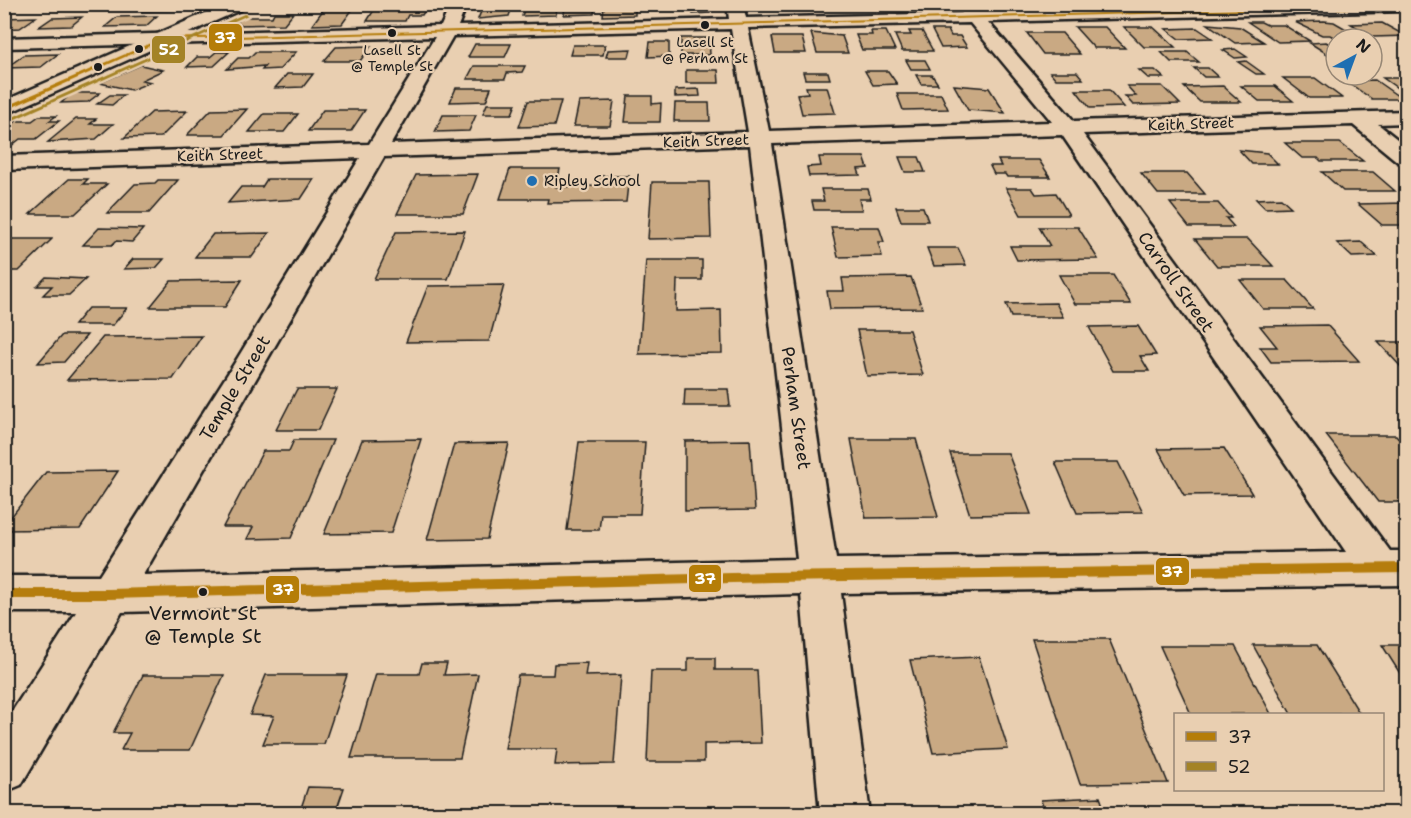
<svg xmlns="http://www.w3.org/2000/svg" width="1411" height="818" font-family="'Shantell Sans',sans-serif">
<style>
.building{fill:#c9a983;stroke:#1c1c1c;stroke-width:1.5}
.lines{fill:none;stroke-linecap:round;stroke-linejoin:round}
.minor-casing{stroke:#1c1c1c;stroke-width:5}
.tertiary-casing{stroke:#1c1c1c;stroke-width:5}
.minor{fill:#e9cfb1;fill-rule:evenodd}
.tertiary{fill:#e9cfb1;fill-rule:evenodd}
.bus-1-casing{stroke:#e9cfb1;stroke-width:5}
.bus-2-casing{stroke:#e9cfb1;stroke-width:5}
.bus-1{fill:#b57d08;fill-rule:evenodd}
.bus-2{fill:#a48326;fill-rule:evenodd}
.bus-dot{fill:#1c1c1c;stroke:#e9cfb1;stroke-width:2}
.poi-dot{fill:#1f6fb2;stroke:#e9cfb1;stroke-width:2}
.labels{text-anchor:middle;stroke-width:4.5;stroke-linejoin:round;paint-order:stroke}
.far-bus-label{font-size:14px;fill:#1c1c1c;stroke:#e9cfb1}
.far-street-label{font-size:15px;fill:#1c1c1c;stroke:#e9cfb1}
.far-poi-label{font-size:15px;fill:#1c1c1c;stroke:#e9cfb1;text-anchor:start}
.street-label{font-size:18px;fill:#1c1c1c;stroke:#e9cfb1}
.near-bus-label{font-size:20px;fill:#1c1c1c;stroke:#e9cfb1}
.line-badge{stroke:#e9cfb1;stroke-width:2}
.badge-label{font-size:16px;text-anchor:middle;font-weight:bold;fill:#fff}
</style>
<rect width="100%" height="100%" fill="#e9cfb1"/>
<filter id="ink" filterUnits="userSpaceOnUse"><feTurbulence type="fractalNoise" baseFrequency=".0167" numOctaves="2"/><feDisplacementMap in="SourceGraphic" scale="12" xChannelSelector="R" yChannelSelector="G"/><feConvolveMatrix kernelMatrix="1 2 1 2 8 2 1 2 1" color-interpolation-filters="sRGB"/></filter>
<g filter="url(#ink)">
<path class="building" d="M147,4H191L185,10L140,11Z
M484,4H513L509,16L478,19Z
M532,4L557,6L556,15L522,16L525,7H531Z
M681,4H708L710,13L693,14V10L682,11Z
M755,4H785L787,9L757,10Z
M565,5H595L594,14L564,15Z
M326,6H355L342,24L312,25Z
M604,6H635V15L603,16Z
M426,9L422,15H408L405,21H367L374,10Z
M274,13H293L284,24L235,25L243,17H272Z
M157,16L146,26L105,27L117,17Z
M36,17L20,28L4,29V18Z
M82,17L71,26L39,27L52,18Z
M1324,21L1334,22L1355,34H1348L1356,39H1337L1330,35H1322L1295,22Z
M1248,22H1261L1267,25H1284L1310,41L1278,42Z
M1382,23L1406,36L1373,37L1351,24Z
M1208,24L1240,27L1264,42L1235,43Z
M1075,27H1105L1125,48H1094Z
M1124,27H1153L1175,47H1144Z
M1197,28L1212,38L1179,39L1166,29Z
M932,30H948L951,36H960L967,47L941,48Z
M871,31H886L895,50H862L856,35H872Z
M909,31H922L933,51H902L895,35H911Z
M811,33L842,36L848,53H817Z
M1027,33H1062L1080,54H1043Z
M772,37H802L806,53H775Z
M681,38H709L710,55H681Z
M650,42H669V56L648,57Z
M1326,42L1336,48V56L1332,57L1310,43Z
M475,44H511L505,57H468Z
M573,45H605L603,55H570Z
M371,46L360,61H324L336,47Z
M631,49L629,57H606L608,50Z
M1235,49L1247,57L1235,58L1223,50Z
M216,52H229L214,66L187,67L197,57H210Z
M255,52H296L280,69L262,70L265,66L227,69L238,58H249Z
M1161,52H1187L1199,62H1171Z
M58,54L41,67L6,68L24,55Z
M906,60H925L930,69H911Z
M1246,61L1264,74H1256L1238,62Z
M141,65L163,70L142,80L151,82L131,90L100,83Z
M474,66H525L522,72L507,73L505,79H467Z
M1194,68H1208L1218,77H1204Z
M686,70H718L719,83H686Z
M1139,70H1155L1164,78H1148Z
M865,71H888L897,84L873,85Z
M803,72H828L830,79H805Z
M1050,72H1077L1083,79H1056Z
M287,74H313L303,87L275,88Z
M916,75H932L938,84H921Z
M1283,78H1315L1342,98H1309Z
M1383,78H1406V94Z
M1375,80L1402,99H1372L1346,81Z
M954,85L989,88L1005,113L968,110Z
M1127,86H1162L1180,104L1133,105L1125,96H1136Z
M1223,86L1241,102H1200L1184,87Z
M1241,86H1275L1293,101H1259Z
M806,87H827L835,113L802,114L797,94L808,93Z
M456,88H491L486,101L450,102Z
M699,89L700,96L675,97V90Z
M1076,90H1109L1124,107L1090,108Z
M73,93H100L88,102L61,103Z
M897,94H941L948,109L903,110Z
M110,95H124L112,105L97,104Z
M628,96H652V104L661,103L660,122H625Z
M528,101H561L554,126L519,127Z
M614,101L610,126H574L579,102Z
M675,103H709L710,121H674Z
M487,104H516L512,114H483Z
M247,109L224,135H187L211,110Z
M323,110H365L351,131H308Z
M187,111L161,137L124,138L152,112Z
M264,114H298L284,132H249Z
M443,115H476L469,131L435,132Z
M39,116H56L49,121H59L36,139H20L11,146H4V130L17,121H32Z
M76,119H96L90,124H113L96,139L48,142Z
M1285,143H1340L1363,161H1321L1318,158H1302Z
M1239,150L1267,153L1278,164H1252Z
M819,157H864L868,168L858,169L860,175L809,176L807,167L821,166Z
M899,157H919L925,172H905Z
M998,160H1039L1050,177H1007L1005,174H994L990,166H1001Z
M510,169H560L556,187L597,186L598,176H629L626,202L547,203L548,199H500Z
M1322,172H1373L1395,191H1343Z
M1141,173H1187L1205,194H1158Z
M478,174L463,214H397L416,175Z
M69,179H88L83,184H107L75,214H30Z
M267,179H314L301,199L228,203L241,187H262Z
M158,180H178L149,213H107L135,184L155,183Z
M652,182H709L711,238L648,239Z
M1006,188H1032L1036,194L1056,193L1069,215H1021Z
M821,189H868L871,199H859L862,210H814L812,201H824Z
M1281,198L1291,207L1265,208L1256,199Z
M1170,203H1218L1231,218H1226L1234,227H1189Z
M1406,203V225H1382L1358,204Z
M896,207H923L928,221H901Z
M831,227H879L884,242H878L882,256L838,257Z
M1039,227H1078L1098,259L1017,260L1010,246H1050Z
M99,228L143,229L132,242L116,241L112,245H83Z
M465,231L448,279H374L396,232Z
M269,233L252,257H195L213,234Z
M10,239H52L19,271H4V245Z
M1195,239H1248L1273,266H1217Z
M1361,242L1377,256L1352,257L1337,243Z
M927,248H958L966,265L934,266Z
M133,259H164L156,268L124,269Z
M646,260H702V280H677L676,311L721,310L722,353L639,354Z
M1059,275H1113L1131,304H1075Z
M46,277L86,279L69,295H43L52,286H37Z
M911,277L922,308L830,309L827,291H844L842,278Z
M242,280L225,307H150L171,281Z
M1240,280H1287L1313,309H1263Z
M504,285L489,341L406,342L428,286Z
M1056,303L1063,317H1011L1006,304Z
M88,308H127L113,325H74Z
M1327,325L1359,361L1271,362L1260,347H1277L1260,326Z
M1138,326L1156,355L1140,356L1149,371H1113L1089,327Z
M857,330H909L923,375L867,376Z
M62,335H87L64,362L38,363Z
M202,336L173,379L67,380L103,337Z
M1378,342H1406V368H1402Z
M297,389H337L318,430H276Z
M685,389H728L730,406H684Z
M1326,435H1396L1406,447V502H1378Z
M421,439L391,533L324,534L362,440Z
M851,439H916L938,517L866,518Z
M294,440H333L291,538L247,539L253,527H223L263,451H289Z
M750,440L755,510L685,511V441Z
M579,442H645L640,514H601L599,530H567Z
M509,443L487,539L427,540L454,444Z
M1224,448L1252,494L1184,495L1158,449Z
M950,453H1008L1031,514L970,515Z
M1055,462H1118L1143,512L1077,513Z
M118,471L80,529L4,530V526L46,472Z
M1032,639H1109L1168,783L1080,784Z
M1253,645H1317L1360,714H1291Z
M1382,645H1406V683Z
M1160,646H1235L1271,714H1191Z
M979,657L1008,749L933,753L910,660Z
M688,658H715V670H757L761,743L704,744V762H647L651,671H688Z
M422,663H447L444,675L478,674L460,758H351L376,674H419Z
M587,663L585,676L621,675L614,764L555,765L557,749H505L518,675H553L554,664Z
M143,675H224L190,750H121L130,733H113Z
M266,675H347L324,744H263L274,716L250,715Z
M308,787L344,788L335,814H299Z
M1100,797L1106,814H1045L1041,800Z"/>
<g class="lines">
<g class="minor-casing">
<path id="minor" d="M451,4H467L458,26L729,19L727,4H743L746,18L962,13L958,4H972L979,12L1276,4H1406V11L988,22L1074,121L1406,111V123L1378,124L1406,146V164L1398,162L1353,125L1083,134L1390,551H1406V585L841,593L870,814H820L801,594L122,612L21,785L4,792V724L76,612H4V576H99L234,364L360,158L4,170V156L369,144L435,37L4,48V38L441,26ZM970,23L1052,122L769,131L748,28ZM731,29L748,132L391,144L453,36ZM1062,135L1346,552L836,559L772,144ZM750,145L797,559L143,575L384,157Z"/>
</g>
<g class="tertiary-casing">
<path id="tertiary" d="M226,4H249L247,7L4,115V101Z"/>
</g>
<use href="#minor" class="minor"/>
<use href="#tertiary" class="tertiary"/>
<g class="bus-1-casing">
<path id="bus-1" d="M1406,5V7L163,40L4,111V107L162,38Z
M1406,563V573L772,582L109,599H4V589H109L772,572Z"/>
</g>
<g class="bus-2-casing">
<path id="bus-2" d="M244,14L248,15L11,121L6,120Z"/>
</g>
<use href="#bus-1" class="bus-1"/>
<use href="#bus-2" class="bus-2"/>
</g>
</g>
<g class="bus-dot">
<circle cx="705" cy="25" r="5"/>
<circle cx="392" cy="33" r="5"/>
<circle cx="139" cy="49" r="5"/>
<circle cx="98" cy="67" r="5"/>
<circle cx="203" cy="592" r="5"/>
</g>
<circle class="poi-dot" cx="532" cy="181" r="6"/>
<g class="labels">
<g class="far-bus-label">
<text x="705" y="47">Lasell St<tspan x="705" dy="16">@ Perham St</tspan></text>
<text x="392" y="55">Lasell St<tspan x="392" dy="16">@ Temple St</tspan></text>
</g>
<g class="far-street-label">
<text transform="translate(1191 124) rotate(-2)" y="5">Keith Street</text>
<text transform="translate(706 141) rotate(-2)" y="5">Keith Street</text>
<text transform="translate(220 155) rotate(-2)" y="5">Keith Street</text>
</g>
<g class="far-poi-label">
<text x="544" y="186">Ripley School</text>
</g>
<g class="street-label">
<text transform="translate(1176 282) rotate(55)" y="6">Carroll Street</text>
<text transform="translate(235 388) rotate(-59)" y="6">Temple Street</text>
<text transform="translate(796 408) rotate(82)" y="6">Perham Street</text>
</g>
<g class="near-bus-label">
<text x="203" y="620">Vermont St<tspan x="203" dy="23">@ Temple St</tspan></text>
</g>
</g>
<g class="line-badge">
<rect x="208" y="23" width="35" height="29" rx="6" fill="#b57d08"/>
<rect x="151" y="35" width="35" height="29" rx="6" fill="#a48326"/>
<rect x="1155" y="557" width="35" height="29" rx="6" fill="#b57d08"/>
<rect x="688" y="564" width="34" height="29" rx="6" fill="#b57d08"/>
<rect x="265" y="575" width="35" height="29" rx="6" fill="#b57d08"/>
</g>
<g class="badge-label">
<text x="225" y="43">37</text>
<text x="169" y="55">52</text>
<text x="1172" y="577">37</text>
<text x="705" y="584">37</text>
<text x="283" y="595">37</text>
</g>
<rect width="1411" height="818" fill="none" stroke="#e9cfb1" stroke-width="24"/>
<rect x="12" y="12" width="1387" height="794" fill="none" stroke="#1c1c1c" stroke-width="2" filter="url(#ink)"/>
<rect x="1174" y="713" width="210" height="78" fill="#e9cfb1" stroke="#978775" stroke-width="1.5"/>
<rect x="1186" y="732" width="30" height="9" fill="#b57d08" stroke="#978775" stroke-width="1.5"/>
<text x="1228" y="743" font-size="18" fill="#1c1c1c">37</text>
<rect x="1186" y="762" width="30" height="9" fill="#a48326" stroke="#978775" stroke-width="1.5"/>
<text x="1228" y="773" font-size="18" fill="#1c1c1c">52</text>
<g transform="translate(1354 57) rotate(41)"><circle r="28" fill="#e9cfb1" stroke="#978775" stroke-width="1.5"/>
<path d="M0-4.5L10 22L0 15L-10 22Z" fill="#1f6fb2"/>
<text y="-9" font-size="16" font-weight="bold" text-anchor="middle" fill="#1c1c1c">N</text>
</g>
</svg>
